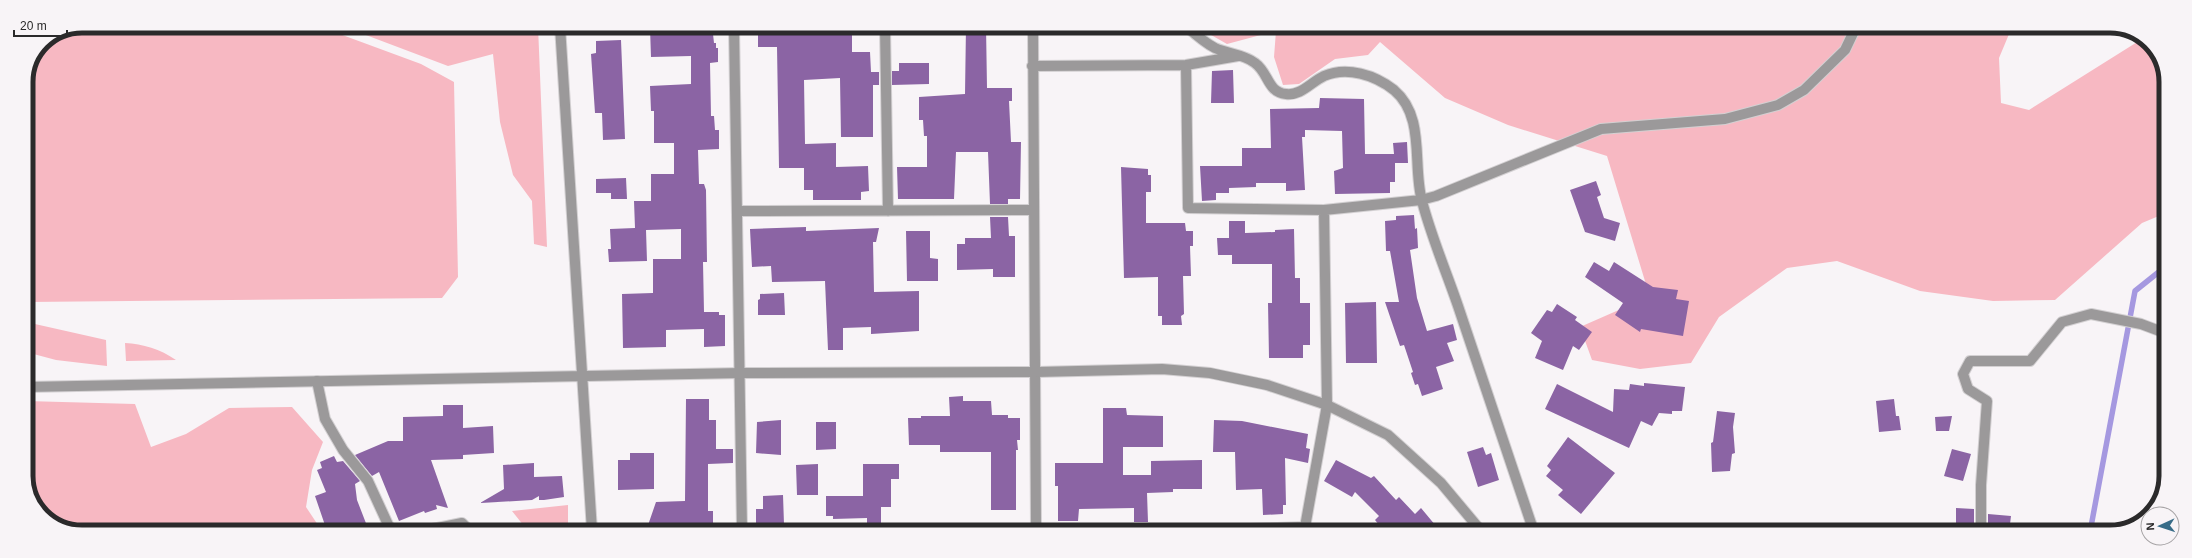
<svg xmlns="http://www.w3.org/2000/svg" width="2192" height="558" font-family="Arial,sans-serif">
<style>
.green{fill:#f7b8c2}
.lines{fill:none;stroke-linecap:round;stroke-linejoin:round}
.stream{stroke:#a598e0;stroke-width:5.5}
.building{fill:#8b64a4}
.minor-casing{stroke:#d3d0d2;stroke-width:12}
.tertiary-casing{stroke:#d3d0d2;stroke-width:12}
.minor{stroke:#9b999a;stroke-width:10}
.tertiary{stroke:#9b999a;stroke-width:10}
.rim{fill:none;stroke:#2b2a2b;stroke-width:5}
</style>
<rect width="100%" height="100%" fill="#f8f4f7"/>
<path class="green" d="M82,26H318L421,64L454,82L458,277L442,298L28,302L26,301V82L43,42Z
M342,26H538L547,247L534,244L532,201L513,175L500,122L493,54L448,66Z
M1197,27H2012L1999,58L2001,103L2029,110L2142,39L2152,45L2166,78V213L2142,223L2055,300L1993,301L1920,291L1837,261L1787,268L1719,317L1691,363L1640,369L1592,360L1580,327L1621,309L1648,291L1607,156L1508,125L1445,98L1380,42L1368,55L1335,59L1299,84L1283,85L1274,57L1276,31L1227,44Z
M26,322L106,340L107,366L56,360L26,352Z
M125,343C143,344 160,349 176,360L126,361Z
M26,401L135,404L151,447L186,434L229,408L292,407L323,442L312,470L306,507L322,531H71L40,513L26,483Z
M568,505V531H528L512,511Z"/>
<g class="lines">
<path class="stream" d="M2090,532L2135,291L2165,267"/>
</g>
<path class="building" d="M758,26H852V52H870L871,72H879V85H873V137H841L840,78L804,80L805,144L836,143V167L868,166L869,191L861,192V200H813V190H804V168H779L777,47H758Z
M966,26H986L987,88H1012V101H1009L1011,142H1021L1020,199H1008V204H990L988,152H956L954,199H898L897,167H927V136H924L923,120H919V97L965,94Z
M650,28H672V35L713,34L714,43H716V48H718V62L710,63L711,116H714L715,130H719V149L698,150L699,184H704L706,190L707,262H703L704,312H719V315H725V346L704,347V329L666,330V347L623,348L622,294L653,293V259H681V229L646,230L647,261L609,262L608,249H611L610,229L635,228L634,201H651V174H674V143H654V111H651L650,86L691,84V56L651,57Z
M621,40L625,139L603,140L602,113H595L591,54L596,53V41Z
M899,63H929V84L892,85V71H899Z
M1233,70L1234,103H1211L1212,71Z
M1320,98L1364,99L1365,154H1394L1393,143L1407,142L1408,163H1395V182H1390V193L1335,194L1334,171L1343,168L1342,131L1305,130V137H1302L1305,190L1286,191V183H1256V187L1229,188V193H1216V200L1202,201L1200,166H1242V148H1271L1270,109L1319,108Z
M1121,167L1148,169V175H1151V192H1146V223H1185L1186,231H1193V246H1190L1191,276H1183L1184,314L1181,316L1182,325H1162V316H1158V277L1124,278Z
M626,178L627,199H611V193H596V179Z
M1596,181L1601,195L1597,197L1604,218L1620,223L1615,241L1585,232L1570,190Z
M1414,215L1415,229L1417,228L1418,248L1410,250L1417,298L1427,331L1453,324L1457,340L1447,343L1454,361L1436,367L1443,389L1422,396L1418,384L1415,385L1411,373L1413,372L1404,345L1400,346L1385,302H1399L1390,251H1386L1385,221L1396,220V216Z
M990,217H1008L1009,236H1015V277H993V269L957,270V244H965V238H991Z
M1229,221H1245V233L1275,232V230L1294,229L1295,278H1300V303H1310V345H1303V358H1269L1268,303H1272V264H1232V255H1218L1217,238H1229Z
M806,227V231L879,228L876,242H873L874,292L919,291V331L871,334V327L843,328V350H828L825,281L772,282L771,266L752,267L750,229Z
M906,231H930V258L938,259V281H907Z
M1594,262L1609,271L1614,262L1653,287L1678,290L1676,299L1689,301L1683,336L1641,329L1640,332L1615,315L1623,303L1585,277Z
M784,293L785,315H758V300L760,299V294Z
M1376,302L1377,363H1346L1345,303Z
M1557,304L1577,317L1575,320L1592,332L1579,350L1573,346L1563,370L1535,358L1542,341L1531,333L1547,310L1552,312Z
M1644,383L1685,387L1682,411H1672V414L1659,413L1652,426L1641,421L1629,448L1545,409L1557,384L1613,412L1614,389L1629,390L1630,384L1644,386Z
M963,396V401H991L992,415H1008V418H1020V440H1017L1018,450H1016V510H991V452H940V445H909L908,418H921V416H950L949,397Z
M686,399H709V420H716V449H733V463L708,464V511H713V530L646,531L656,502L685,501Z
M1894,399L1896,416H1899L1901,430L1879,432L1876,401Z
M443,405H463V428L493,426L494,453L463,455V459L431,460L448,508L436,505L437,509L425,513L424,511L399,521L379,472L372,476L355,455L388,441H403V417L443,416Z
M1103,408H1126L1127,415L1163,416V447H1123V475H1151V461L1202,460V489H1173V492L1147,493L1148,522H1134V508L1079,509L1078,521H1058V486H1055V463H1103Z
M1717,411L1735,413L1733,427L1735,453L1732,454L1730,471L1712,472L1711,443L1713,442Z
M1952,416L1949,431H1936L1935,417Z
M781,420V455L756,453L757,422Z
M1214,420L1242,421L1308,434L1306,448L1310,449L1308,463L1285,458L1286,505H1283V514L1263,515L1262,489L1236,490L1235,452H1213Z
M816,422H836V449L816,450Z
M1568,437L1615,473L1581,514L1558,495L1563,490L1546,476L1551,470L1547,466Z
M1483,447L1486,455L1491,453L1499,480L1478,487L1467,452Z
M1952,449L1971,454L1963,481L1944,476Z
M630,453H654V489L618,490V460H630Z
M334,456L337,462L343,461L360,481L355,484L357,500L369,531H327L315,496L326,492L317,470L322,468L320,462Z
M1336,460L1371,478L1374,476L1396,500L1399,497L1415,514L1421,508L1441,532H1385L1375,520L1379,516L1355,492L1352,497L1324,481Z
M534,463V477L562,476L564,497L544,500H539V496L532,500L480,503L504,489L503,465Z
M818,464V495H797L796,465Z
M863,464H899V479H891V507H881V523H867V518L833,519V516H826V496H863Z
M783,495L784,524L756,525V509H763V496Z
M1956,508L1974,509V532H1956Z
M1988,514L2011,516L2009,532H1988Z"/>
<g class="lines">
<g class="minor-casing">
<path id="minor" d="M734,26L742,531
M885,26L888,211
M1033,27L1036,531
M1187,27C1196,35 1205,43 1215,48C1228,54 1244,54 1255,63C1269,73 1267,92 1286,94C1301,96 1311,82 1324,76C1347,66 1375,75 1394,90C1426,117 1412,165 1422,201C1431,236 1446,271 1458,306C1483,381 1509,456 1534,532
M1186,65L1188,208L1324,210L1421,200L1436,196L1601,129L1725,119L1778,105L1804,90L1845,50L1856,27
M1032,66L1186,65L1238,56
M738,211L1033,210
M317,381L325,419L343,450L368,481L391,531
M423,531L462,523L470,531
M856,531L1036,529L1192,531L1305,527
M1307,532L1305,527L1327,405L1324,210
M1981,532V485L1987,401L1968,389L1963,374L1970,361H2030L2062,322L2091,314L2141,324L2165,333"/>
</g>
<g class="tertiary-casing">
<path id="tertiary" d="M560,26L592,531
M26,387L741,373L1036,372L1162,369L1210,373L1267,385L1327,405L1388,435L1441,483L1482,532"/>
</g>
<use href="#minor" class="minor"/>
<use href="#tertiary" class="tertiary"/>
</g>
<path d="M0 0H2192V558H0ZM82 33H2110A49 49 0 0 1 2159 82V476A49 49 0 0 1 2110 525H82A49 49 0 0 1 33 476V82A49 49 0 0 1 82 33Z" fill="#f8f4f7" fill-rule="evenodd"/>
<path class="rim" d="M82 33H2110A49 49 0 0 1 2159 82V476A49 49 0 0 1 2110 525H82A49 49 0 0 1 33 476V82A49 49 0 0 1 82 33Z"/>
<g transform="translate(2160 526) rotate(267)"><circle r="19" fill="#f8f4f7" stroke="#a6a3a5"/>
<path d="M0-3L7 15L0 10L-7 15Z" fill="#386c88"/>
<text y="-6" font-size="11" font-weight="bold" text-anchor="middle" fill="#2b2a2b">N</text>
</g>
<path d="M14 30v6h53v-6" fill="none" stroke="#2b2a2b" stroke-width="2"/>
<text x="20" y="30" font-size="12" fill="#2b2a2b" stroke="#f8f4f7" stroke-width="3" paint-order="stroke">20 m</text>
</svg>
